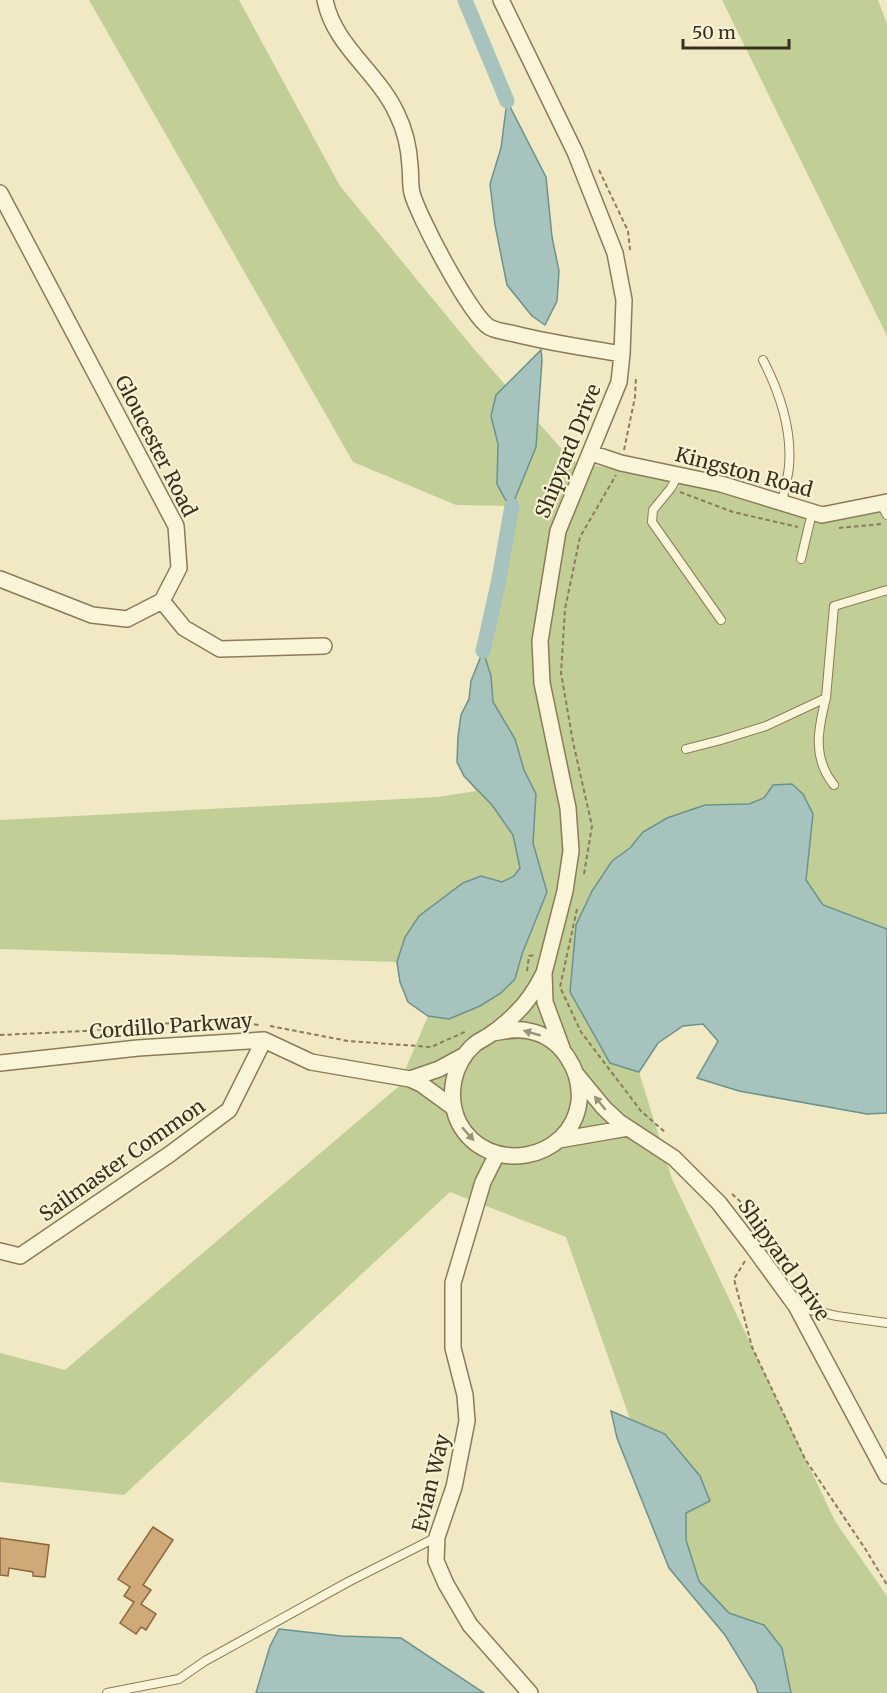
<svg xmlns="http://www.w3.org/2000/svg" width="887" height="1693" font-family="Merriweather,serif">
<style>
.green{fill:#c1cf97}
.water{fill:#a6c3be;stroke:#6c928e;stroke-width:1.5}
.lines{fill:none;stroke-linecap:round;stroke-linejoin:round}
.canal{stroke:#a6c3be;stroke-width:15}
.building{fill:#d0a978;stroke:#8c683e;stroke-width:1.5}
.service-casing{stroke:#8c7b59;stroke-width:10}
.minor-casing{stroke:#8c7b59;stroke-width:18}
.path{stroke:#8c7b59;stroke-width:2;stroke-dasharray:4.5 3;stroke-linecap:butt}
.service{stroke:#faf5d8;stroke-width:8}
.minor{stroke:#faf5d8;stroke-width:15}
.oneway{fill:#9a927b}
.labels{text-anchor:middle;stroke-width:4.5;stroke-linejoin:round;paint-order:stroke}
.street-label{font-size:20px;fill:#3b301e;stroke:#f7f2d4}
</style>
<rect width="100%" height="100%" fill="#f0e9c4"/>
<path class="green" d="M89,0H239L340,186L474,349L572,461L681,482L820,519L887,506V1113L867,1114L739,1091L697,1078L718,1041L703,1024L683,1026L658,1043L639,1072L672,1179L835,1521L887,1596V1693H768L689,1587L566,1237L450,1192L124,1495L0,1482V1353L65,1370L398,1087L428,1016L408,1002L400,982L396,962L0,949V820L438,797L476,791L464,776L457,762L458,737L461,715L469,699L471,681L483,651L498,584L512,506L456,505L353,462Z
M722,0H878L887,24V336Z"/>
<path class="water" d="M507,101L546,177L552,237L559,271L557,301L545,325L532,316L507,285L495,225L490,184L501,148Z
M541,350L542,360L536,447L512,506L505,499L497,484L498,444L491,416L496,395Z
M483,651L491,676L493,702L515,739L524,770L536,794L533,843L547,892L522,954L515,979L501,993L480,1006L449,1019L428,1016L408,1002L400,982L397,962L405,937L419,916L463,883L481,876L502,882L514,876L520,868L513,835L492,805L464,776L457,762L458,737L461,715L469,699L471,681Z
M792,784L803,794L813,814L806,880L823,905L887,929V1113L867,1114L739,1091L697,1078L718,1041L703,1024L683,1026L658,1043L639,1072L610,1063L570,992L576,925L592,891L612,861L630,848L643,832L667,818L705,805L749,804L764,798L773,785Z
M611,1411L665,1434L700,1476L710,1501L686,1513V1540L699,1581L729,1613L764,1625L782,1648L791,1693H758L755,1684L725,1635L669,1568L617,1438Z
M279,1629L341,1636L401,1638L484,1693H256L270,1646Z"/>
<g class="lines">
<path class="canal" d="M465,0L507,101
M483,651L498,584L512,506"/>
</g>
<path class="building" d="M153,1527L173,1540L143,1585L151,1590L141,1604L156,1614L146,1630L141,1627L136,1634L120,1623L134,1602L124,1596L130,1587L118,1579Z
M0,1538L49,1545L45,1577L33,1576V1572L9,1568L8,1576L0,1575Z"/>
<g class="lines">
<g class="service-casing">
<path id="service" d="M763,360C779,391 792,430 789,466C788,478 784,491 782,503
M678,475L671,488L653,510L652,522L721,620
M881,504L887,515
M801,559L812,513
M826,698C818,729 812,758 834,785
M686,749L721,740L766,726L826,698L834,606L887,590
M797,1307L837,1316L887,1323
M107,1693L179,1679L205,1661L348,1582L437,1537"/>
</g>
<g class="minor-casing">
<path id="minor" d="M325,0C334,46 378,72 397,114C405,130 409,148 410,166C411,175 410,185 412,193C418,216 470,315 489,327C496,331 507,332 515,334C550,343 587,348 622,354
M0,193L176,526L179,568L162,601L127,619L92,615L0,579
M591,453L621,463L721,484L822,515L887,502
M162,601L184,628L220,649L324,646
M544,973L545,1002L562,1048
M493,1033C505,1031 516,1028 529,1031C561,1037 582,1070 579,1102C571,1162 487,1176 459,1123C446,1096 453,1063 475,1044C480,1040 486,1038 491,1034C499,1029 508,1021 515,1014C527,1003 537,987 544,973L565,891L571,851L568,808L542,683L540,641L558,531L619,382L622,354L624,300L615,253L575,152L501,0
M0,1063L138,1048L264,1040L311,1062L410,1079L421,1084L454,1108
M576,1074L604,1108L619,1122L674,1158L719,1203L753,1247L796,1306L887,1476
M410,1079L439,1069L463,1056
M559,1140L628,1128
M497,1154L483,1182L453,1283V1348L465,1395L467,1421L454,1487L437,1537L436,1561L446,1584L470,1625L530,1693
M0,1251L20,1256L170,1154L229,1110L264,1040"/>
</g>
<path class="path" d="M599,170L628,231L630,250
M624,450L635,397L636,376
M680,492L733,512L798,527
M839,528L881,524
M584,874L592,826L573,742L561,673L565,609L580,537L616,475
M577,909L560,987L581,1032L641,1111L666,1133
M527,971L529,956L535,955
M270,1026L348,1041L431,1047L467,1031
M0,1035L85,1031L215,1019L259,1025
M732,1194L758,1218L756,1228
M745,1261L734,1279L752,1347L805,1459L866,1550L887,1585"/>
<use href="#service" class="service"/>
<use href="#minor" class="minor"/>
</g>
<defs><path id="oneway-solid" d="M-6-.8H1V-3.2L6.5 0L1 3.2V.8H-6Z" transform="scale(1.5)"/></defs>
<g class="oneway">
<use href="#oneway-solid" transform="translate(532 1033) rotate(-164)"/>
<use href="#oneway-solid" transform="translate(600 1103) rotate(-129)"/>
<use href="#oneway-solid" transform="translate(468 1134) rotate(49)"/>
</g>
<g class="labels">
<g class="street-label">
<text transform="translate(156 446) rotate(63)" y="7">Gloucester Road</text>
<text transform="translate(568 451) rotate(-68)" y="7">Shipyard Drive</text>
<text transform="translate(744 472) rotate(15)" y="7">Kingston Road</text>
<text transform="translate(171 1026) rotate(-4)" y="7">Cordillo Parkway</text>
<text transform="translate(122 1160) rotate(-35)" y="7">Sailmaster Common</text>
<text transform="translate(784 1260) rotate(55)" y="7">Shipyard Drive</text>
<text transform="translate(431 1483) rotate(-76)" y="7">Evian Way</text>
</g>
</g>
<path d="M683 39v9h106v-9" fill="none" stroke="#3b301e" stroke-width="3"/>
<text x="692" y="39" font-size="18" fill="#3b301e" stroke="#f7f2d4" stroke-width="4.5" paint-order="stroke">50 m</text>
</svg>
